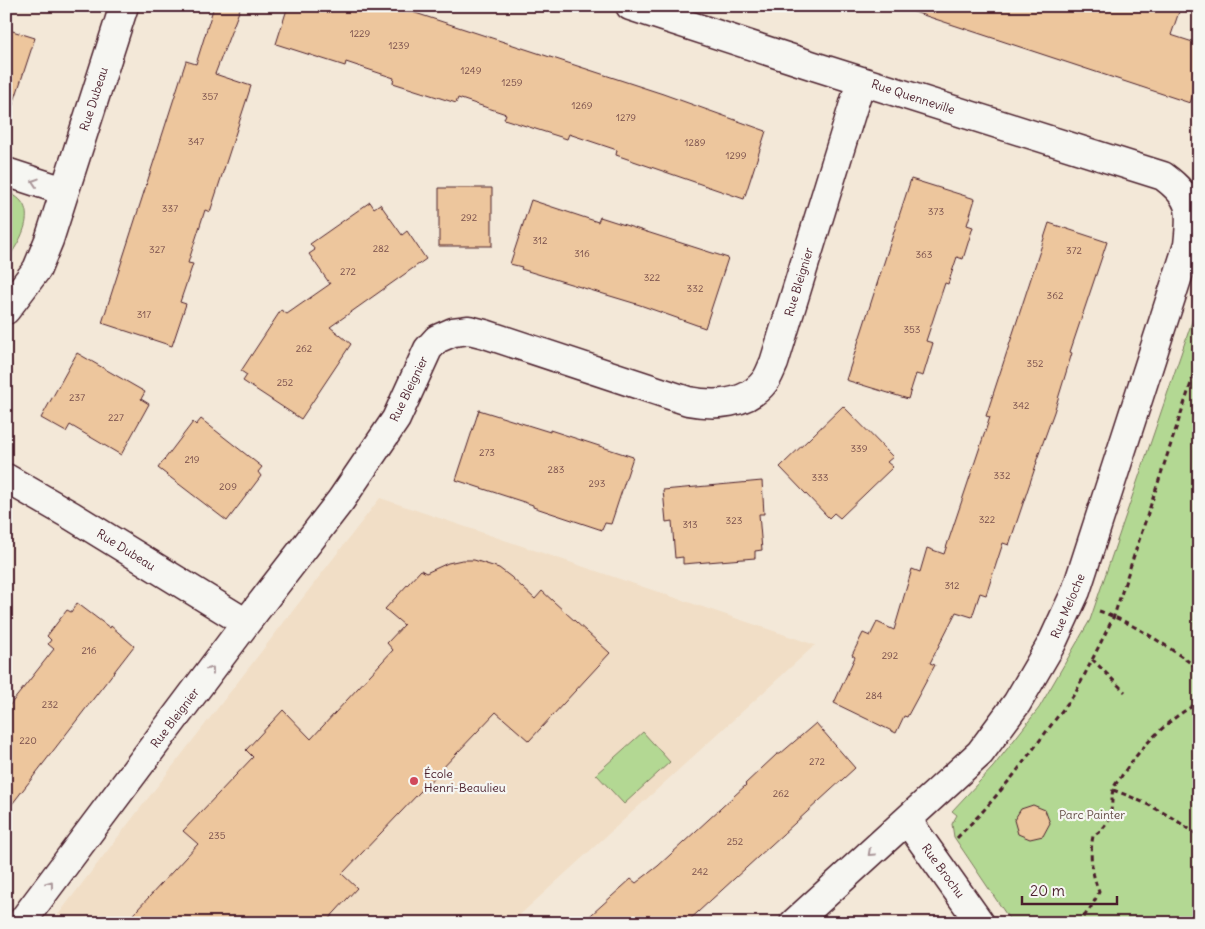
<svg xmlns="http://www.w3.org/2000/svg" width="1205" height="929" font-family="Delius,sans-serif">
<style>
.built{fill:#f1dec6}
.green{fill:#b3d893;stroke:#7e7c5f}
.building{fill:#edc69d;stroke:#4a1f2b}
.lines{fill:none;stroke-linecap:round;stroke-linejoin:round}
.minor-casing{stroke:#4a1f2b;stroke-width:31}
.path{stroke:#4a1f2b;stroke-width:3;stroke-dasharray:5 4;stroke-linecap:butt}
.minor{stroke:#f6f6f2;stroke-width:28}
.oneway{stroke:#a99598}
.poi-dot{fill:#d1495b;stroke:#f6f6f2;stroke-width:2}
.labels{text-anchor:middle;stroke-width:4.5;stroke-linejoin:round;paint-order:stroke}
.number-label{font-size:10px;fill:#734948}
.street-label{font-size:12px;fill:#4a1f2b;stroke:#f6f6f2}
.poi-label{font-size:12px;fill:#4a1f2b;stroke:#f6f6f2;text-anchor:start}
.park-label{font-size:12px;fill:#644d45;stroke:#f6f6f2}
</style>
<rect width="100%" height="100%" fill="#f3e8d8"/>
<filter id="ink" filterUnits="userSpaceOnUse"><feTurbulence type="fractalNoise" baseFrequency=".02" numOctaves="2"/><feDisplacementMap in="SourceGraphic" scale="10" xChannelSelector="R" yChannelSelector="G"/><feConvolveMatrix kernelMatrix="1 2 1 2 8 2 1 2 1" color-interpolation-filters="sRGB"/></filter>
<g filter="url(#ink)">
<path class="built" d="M380,498L815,645L511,923H56L57,916Z"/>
<path class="green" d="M6,192C43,204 21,241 6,261Z
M1199,301V923H1012L954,837L952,824L957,815L952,811L993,767L1039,708L1090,620Z
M643,732L670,762L624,804L596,774Z"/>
<path class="building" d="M214,6H241L215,74L251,86L210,212L205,210L188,263L193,264L180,302L186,304L172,346L102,323L186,61L196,64Z
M288,6H394L663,94L766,131L744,199L616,155L617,150L569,134L567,139L504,119L506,114L458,98L456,103L393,83L394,78L346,62L345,66L276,44Z
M912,6H1181L1171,35L1199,44V77L1190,103L911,11Z
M6,29L35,38L11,111H6Z
M911,179L975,199L967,225L973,227L963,259L957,257L948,284L945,283L926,341L933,343L923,376L916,374L908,399L846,380Z
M439,188H492V246H439Z
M531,200L598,222L600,217L728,258L705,328L640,305L521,269L522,267L510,264Z
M370,202L374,208L380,204L402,235L407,231L426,259L330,327L351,344L301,419L243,381L247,375L241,371L281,310L287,314L330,284L309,254L315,250L310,244Z
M1049,223L1107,242L1070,352L1072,353L1054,412L1036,462H1037L1009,545L1003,543L986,595L980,593L972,617L956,612L930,663L935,665L907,717L904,716L896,733L834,703L855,657L852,655L863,633L870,636L877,622L894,630L912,569L920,572L927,548L944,554L990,417L986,416Z
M77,353L145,392L141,399L149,404L121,455L70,425L66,432L41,418Z
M843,406L893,457L887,462L893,467L840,518L834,513L829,518L780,467Z
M479,410L550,432V430L633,457L611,524L605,523L602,530L533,507V505L456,480Z
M201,419L262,467L258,472L261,476L227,521L158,468L193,422L196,425Z
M762,481L764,514H759L762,550L755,551V558L683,564V557L675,558L672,521L666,522L663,490Z
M462,560H474L499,568L511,577L535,599L542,591L610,653L529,741L496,712L342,874L357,888L325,923H125L198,844L183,831L253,757L246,750L283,710L311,739L393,650L387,643L404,625L385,609L421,570L426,573L448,563Z
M77,603L110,628L111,626L134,646L6,812V710L54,649L48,644L51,640L47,636L67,610L71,612Z
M816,723L855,768L686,923H582L631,879L636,883L658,866L746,785L745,784L777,754H780Z
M1033,805L1045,810L1050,823L1043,836L1030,839L1018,834L1014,820L1021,809Z"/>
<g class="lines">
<g class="minor-casing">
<path id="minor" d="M630,6L817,67L1163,176C1193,198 1192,210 1188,245L1076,591L1052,643L1017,703L980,753L794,923
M6,172L64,191
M6,310L37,269L49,240L124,6
M6,478L72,516L246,623
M907,820L980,923
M21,923L246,623L341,500L396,419L428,349L437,339L453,332L469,330L485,334L688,401C715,406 747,405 765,381C769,376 771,369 774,363L861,81"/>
</g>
<path class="path" d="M1099,611C1136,624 1167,646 1199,669
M1092,659L1125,692
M1113,790C1144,801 1172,816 1199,836
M957,838L984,810L1013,776L1076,692L1114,616L1199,359
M1077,923C1088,914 1093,904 1099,892C1092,874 1089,856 1093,836C1108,827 1111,818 1112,801C1112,798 1112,793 1113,790C1114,785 1119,780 1121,777C1138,750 1170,716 1199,703"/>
<use href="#minor" class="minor"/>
</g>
<defs><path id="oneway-chevron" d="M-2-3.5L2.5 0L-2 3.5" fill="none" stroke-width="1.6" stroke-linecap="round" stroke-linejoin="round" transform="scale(1.25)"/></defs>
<g class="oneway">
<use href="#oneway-chevron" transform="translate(35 182) rotate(-162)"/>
<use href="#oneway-chevron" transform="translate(211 670) rotate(-53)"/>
<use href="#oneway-chevron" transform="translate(871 853) rotate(138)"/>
<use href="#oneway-chevron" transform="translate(50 884) rotate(-53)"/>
</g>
</g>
<circle class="poi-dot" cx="414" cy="781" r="5"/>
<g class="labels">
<g class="number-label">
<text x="360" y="37">1229</text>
<text x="399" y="49">1239</text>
<text x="471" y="74">1249</text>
<text x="512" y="86">1259</text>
<text x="210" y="100">357</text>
<text x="582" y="109">1269</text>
<text x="626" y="121">1279</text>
<text x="196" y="145">347</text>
<text x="695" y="146">1289</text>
<text x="736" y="159">1299</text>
<text x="170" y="212">337</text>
<text x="936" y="215">373</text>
<text x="469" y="221">292</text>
<text x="540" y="244">312</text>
<text x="381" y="252">282</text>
<text x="157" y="253">327</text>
<text x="1074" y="254">372</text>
<text x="582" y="257">316</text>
<text x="924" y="258">363</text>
<text x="348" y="275">272</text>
<text x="652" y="281">322</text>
<text x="695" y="292">332</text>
<text x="1055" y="299">362</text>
<text x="144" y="318">317</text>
<text x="912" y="333">353</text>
<text x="304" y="352">262</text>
<text x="1035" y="367">352</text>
<text x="285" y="386">252</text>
<text x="77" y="401">237</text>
<text x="1021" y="409">342</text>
<text x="116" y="421">227</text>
<text x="859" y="452">339</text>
<text x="487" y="456">273</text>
<text x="192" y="463">219</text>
<text x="556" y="473">283</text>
<text x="1002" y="479">332</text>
<text x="820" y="481">333</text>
<text x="597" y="487">293</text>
<text x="228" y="490">209</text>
<text x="987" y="523">322</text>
<text x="734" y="524">323</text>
<text x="690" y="528">313</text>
<text x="952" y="589">312</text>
<text x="89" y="654">216</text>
<text x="890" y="659">292</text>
<text x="874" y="699">284</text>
<text x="50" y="708">232</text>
<text x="28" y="744">220</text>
<text x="817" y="765">272</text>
<text x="781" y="797">262</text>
<text x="217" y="839">235</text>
<text x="735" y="845">252</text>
<text x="700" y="875">242</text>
</g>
<g class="street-label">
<text transform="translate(913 97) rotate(18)" y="4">Rue Quenneville</text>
<text transform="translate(94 99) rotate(-72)" y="4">Rue Dubeau</text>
<text transform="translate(799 282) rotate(-73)" y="4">Rue Bleignier</text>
<text transform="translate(409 389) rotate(-64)" y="4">Rue Bleignier</text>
<text transform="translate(126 550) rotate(32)" y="4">Rue Dubeau</text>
<text transform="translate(1068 606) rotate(-67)" y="4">Rue Meloche</text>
<text transform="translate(175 718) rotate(-53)" y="4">Rue Bleignier</text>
<text transform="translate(943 871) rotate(54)" y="4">Rue Brochu</text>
</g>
<g class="poi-label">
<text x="424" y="778">École<tspan x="424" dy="14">Henri-Beaulieu</tspan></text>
</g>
<g class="park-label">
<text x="1092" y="819">Parc Painter</text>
</g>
</g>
<rect width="1205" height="929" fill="none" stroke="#f6f6f2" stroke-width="25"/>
<rect x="12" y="12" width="1180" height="904" fill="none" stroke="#4a1f2b" stroke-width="2" filter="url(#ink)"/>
<path d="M1022 896v8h95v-8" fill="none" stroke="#4a1f2b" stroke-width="2.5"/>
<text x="1030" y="896" font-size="15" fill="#4a1f2b" stroke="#f6f6f2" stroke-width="4" paint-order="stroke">20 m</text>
</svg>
